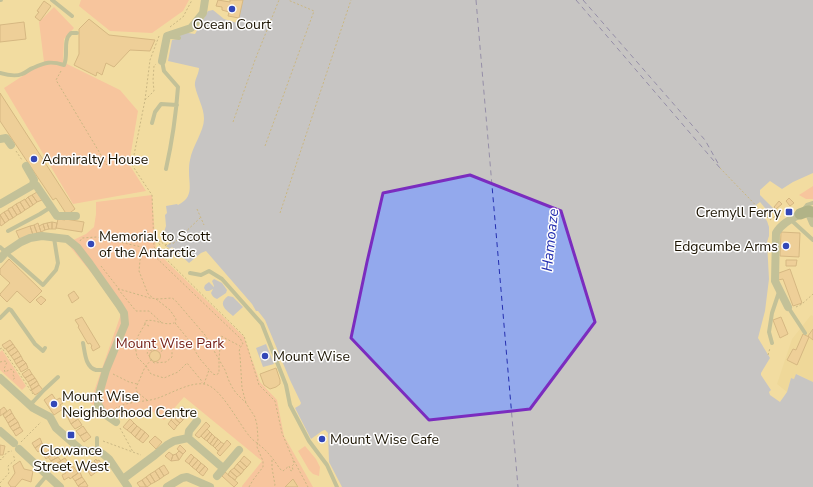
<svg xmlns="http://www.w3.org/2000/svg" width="813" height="487" font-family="'Nunito Sans',sans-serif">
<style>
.built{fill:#ebd390}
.green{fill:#fda89a}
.water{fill:#93a9ed}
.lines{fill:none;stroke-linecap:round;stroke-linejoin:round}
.ferry{stroke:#2530b0;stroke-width:1;stroke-dasharray:5 4;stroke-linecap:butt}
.building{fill:#e9bf8f;stroke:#b38b5d}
.path{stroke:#99895e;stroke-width:1;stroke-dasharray:2 2;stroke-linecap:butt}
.service{stroke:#8ba08e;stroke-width:4}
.minor{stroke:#8ba08e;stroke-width:8}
.secondary{stroke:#628268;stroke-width:11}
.marked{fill:none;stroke:#7b2cbf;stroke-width:3;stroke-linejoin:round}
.poi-dot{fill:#3347b8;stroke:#fefefe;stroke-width:1.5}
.labels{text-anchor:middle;stroke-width:3;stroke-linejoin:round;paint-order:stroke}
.poi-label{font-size:14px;fill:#1b1300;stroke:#fefefe;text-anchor:start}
.park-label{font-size:14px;fill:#752118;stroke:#fefefe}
.water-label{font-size:15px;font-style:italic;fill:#2530b0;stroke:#fefefe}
</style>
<rect width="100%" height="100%" fill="#f2dca1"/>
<path class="built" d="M811,315L813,316V382L797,374L794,379L791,378L787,392L777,384L792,339Z"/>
<path class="green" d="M81,0H189L183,11L152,33L110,31L79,6Z
M54,7L74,28L64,39L63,62L120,90L138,111L129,164L146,191L73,204L4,88L44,62L39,22Z
M813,186V199H806L799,195Z
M152,195L156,251L244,337L260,382L277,400L284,436L313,487H299L293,479L285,487H242V486L262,461L184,397L164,420L148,408L118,416L110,414L90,403L121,314L94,276L67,243L86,234L94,227L96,214V202Z
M2,350L26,386L22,390L0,370V352Z
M305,446L316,459L320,467L319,476L313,474L309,470L298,451Z"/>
<path class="water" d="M243,0H813V173L793,182L782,189L770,181L760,190V195L775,210L770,214L760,202L755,206L767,221L769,227V236L767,242L769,279L765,311L758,338L770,358L761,373V375L771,390L769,392L770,395L780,402L787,392L791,378L794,379L796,374L813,382V487H342L329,462L328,433L325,430L322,431L311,439L295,408L300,405L301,403L290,380L265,320L258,311H256L252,304L206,251L201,253L189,263L172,247L170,249L166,246L173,241L172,240L165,241L163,235L166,226L165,215L167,213L166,206L177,204L178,205C194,197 189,186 189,172C189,168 189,164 190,160C192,147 204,131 204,119C204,107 197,97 195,86C194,80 199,74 199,68L168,61L172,40L178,39L181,32L195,34L208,11L213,10L224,19L237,23Z
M214,279L222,283L227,290L226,293L217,299C214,298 212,296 211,293L213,289L209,291H206L204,288L205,285L209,282L214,287V286L212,281Z
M228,296L233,297L243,307L233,316C226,310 217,304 228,296Z
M266,344L274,364L263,367L256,348Z"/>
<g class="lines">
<path class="ferry" d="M476,0L518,487
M576,0L720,168
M583,0L705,140L719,165"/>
</g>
<path class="building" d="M218,0L230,2V0H243L239,18L228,16L229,12L222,10V7L216,6Z
M44,1L51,6L40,21L35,17L39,12L37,11Z
M89,19L109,35L155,40L150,51L130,50L114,67L106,63L102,75L97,72L96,76L74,65L79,54V29Z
M24,22L26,39L0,42V25Z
M0,93L75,209L67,215L56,198L53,200L0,121Z
M37,192L42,200L37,202L32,195Z
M32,195L37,202L33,205L28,197Z
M28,197L33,205L30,207L25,200Z
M789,198L794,203L790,206L786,201Z
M25,199L30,207L25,210L20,202Z
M779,201L782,204L776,209L774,207Z
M20,202L25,210L21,213L16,204Z
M16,204L21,213L17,215L12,207Z
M12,207L17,215L13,218L8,209Z
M8,210L13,218L9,220L4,212Z
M4,212L9,220L5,223L0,215Z
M0,215L5,223L1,226L0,224Z
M58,219L65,220V219L84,222L82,232L56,228Z
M52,222L57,223L56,229H52Z
M52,222V229H49L47,223Z
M38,223L41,232L37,233L34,225Z
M47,223L49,229L45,230L43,224Z
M43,224L45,230L41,232L39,226Z
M34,225L37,233L33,235L30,226Z
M30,226L33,235L20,240L16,231Z
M781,232L800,233L799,257L780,256Z
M9,259L42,291L30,303L17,291L7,302L0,295V294L10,283L0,274V269Z
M786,260H797L796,266H786Z
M790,269L802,303L793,306L783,279L778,280L776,274Z
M74,291L79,298L72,303L68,295Z
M41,296L46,300L41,305L36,300Z
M82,317L100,347L93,351L91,347L92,346L90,343L88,344L78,327L79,326L75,320Z
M781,317L788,334L780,338L773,320Z
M813,329V340L808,336Z
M803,334L809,337L797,365L787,360L793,349L796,350Z
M10,340L13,344L5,349L2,345Z
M13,344L15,347L8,352L6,349Z
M15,347L18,351L11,356L8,352Z
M149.5 356a5.5 5.5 0 1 1 11 0a5.5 5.5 0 1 1-11 0Z
M18,351L21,356L14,360L11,356Z
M21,356L23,360L16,364L14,360Z
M23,360L26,363L19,368L16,364Z
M26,363L28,368L21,372L19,368Z
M276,368L280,380V384L276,387L270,389L264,385L260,374Z
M29,369L32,374L25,378L22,374Z
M32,374L35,378L28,382L25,378Z
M35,378L37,381L30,386L28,382Z
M37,381L39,385L32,390L30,386Z
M39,385L43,390L35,395L31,390Z
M52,394L56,400L60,398L63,403L60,405L63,409L54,415L44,400Z
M182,406L189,412L185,417L178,410Z
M4,407L7,411L0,416V410Z
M70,408L74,413L68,418L64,413Z
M10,409L12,413L5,418L3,415Z
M179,411L185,417L183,420L176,414Z
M12,413L15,418L8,423L5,418Z
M74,413L78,419L71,424L68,418Z
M176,414L183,420L180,423L173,417Z
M173,417L180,423L177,426L171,420Z
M15,418L18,422L10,427L8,423Z
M78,419L82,425L75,429L71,424Z
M130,419L134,423L127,430L123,427Z
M171,420L177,426L174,430L168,424Z
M18,422L20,427L13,431L10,427Z
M206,422L210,426L199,438L195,435Z
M134,423L137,426L131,433L127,430Z
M83,426L87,432L80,436L76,431Z
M137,426L141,429L135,437L131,433Z
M20,427L23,431L16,436L13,431Z
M141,429L145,432L139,440L135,437Z
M207,429L210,432L204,439L201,436Z
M87,432L91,437L84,442L80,436Z
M145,432L149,436L143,443L139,440Z
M210,432L212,434L207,441L204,439Z
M212,434L215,437L210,444L207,441Z
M318 439a4 4 0 1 1 8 0a4 4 0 1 1-8 0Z
M155,436L162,442L156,449L149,442Z
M215,437L218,439L213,446L210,444Z
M40,438L42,443L35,448L32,443Z
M218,439L221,442L215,448L213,446Z
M227,440L231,444L220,456L217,453Z
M221,442L224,444L218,451L215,448Z
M42,443L45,447L38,452L35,448Z
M0,445L5,446L3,455H0Z
M48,445L50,450L43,454L41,450Z
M180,445L186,451L183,454L177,449Z
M50,450L53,454L46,459L43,454Z
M179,451L183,454L179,460L176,454Z
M169,452L173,455L171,461L165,456Z
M55,453L58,457L51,461L48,457Z
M176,454L179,460L171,461L173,455Z
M191,454L194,457L189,464L185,461Z
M244,456L251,462L247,467L240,461Z
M58,457L61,461L53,466L51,461Z
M194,457L198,460L192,467L189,464Z
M65,458L69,464L56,472L54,468L58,465L57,463Z
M96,459L97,461L99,460L104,468L99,470L94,461Z
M198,460L201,463L196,470L192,467Z
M20,461L24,469L33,471L31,482L22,479L15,487H11L8,483L15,473L13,466Z
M240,461L247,467L244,470L237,464Z
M92,462L93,464L95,462L99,470L95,473L89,464Z
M201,463L205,466L199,473L196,470Z
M89,464L95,473L91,476L86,468L88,467L87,465Z
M237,464L244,470L241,474L234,468Z
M164,465L169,473L164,476L159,468Z
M73,466L78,473L70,479L69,477L64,480L62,475L66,473L65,471Z
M205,466L208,469L203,476L199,473Z
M159,468L164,476L160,479L155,471Z
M234,468L241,474L237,477L230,471Z
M155,471L160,479L155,482L150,474Z
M230,471L237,477L235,480L228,475Z
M80,472L82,477L75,481L72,477Z
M225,472L238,483L234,487L222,476Z
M150,474L155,482L151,484L146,477Z
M82,477L85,481L78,486L75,481Z
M146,477L151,484L147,487L142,480Z
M293,479L298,487H285Z
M142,480L146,487H140L137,483Z
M85,481L88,486L86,487H79L78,486Z"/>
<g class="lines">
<path class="path" d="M170,27L183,17L192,0
M159,36L150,60L145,100L132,165L152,195L154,247L244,336L259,385L275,401L282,433L292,457L308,487
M61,71L56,80L107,165
M145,100L154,91L153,80L154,66L156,64
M233,122L255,60L279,0
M265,146L314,11L288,0
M16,151L22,160
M720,168L770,220L778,214L780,217
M197,209L204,225
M280,213L351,0
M80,241L82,238L97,237L146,248L240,338L243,344C240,347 238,351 240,355L242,388L246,403
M160,245L158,242L160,241L165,245L169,250L168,252L163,248
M165,245L174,243L201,217
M146,248L140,260L139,271L148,294L153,298
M150,250L151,249L157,255L156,256
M101,266L119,289L150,298L158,299L172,298L175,300L205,335L225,370L229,381L232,387L236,393L246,403L255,417L257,425L258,439L257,447L263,461V467L253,480L249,487
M118,289L136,311H149L162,323
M156,299L170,310L176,319L175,323
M796,307L802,304L813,294
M175,323L188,339L200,359L213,374L216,375L219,373V359L221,336L240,346
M145,324L138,336L135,345L137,357L146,366L151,374L164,378L178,372L187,363L201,380L202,383
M149,326L145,324V321C152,319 157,322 163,323C167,324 170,324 174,323
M164,339L172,349V357L166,362L154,363L147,353L157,341Z
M0,349L2,348L33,394
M150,350L152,351L158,348L160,349L161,348L163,350L159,353
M768,355L770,348
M0,362L5,361L7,362L4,369L5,372L11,369L14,372L13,375L15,378L12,380
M113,374L129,382L137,384
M204,384L209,370
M147,400L137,392L136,388L145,367L151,360
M112,411C125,400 144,403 158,398C172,393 190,382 204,384C221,386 239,425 251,438C256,443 263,447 267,452C272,457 276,463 280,469L283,471L289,466L291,471L293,470L292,466L294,464L293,460
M120,428L133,452
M103,441L141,455
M21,442L41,422
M0,459L1,460L7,452L12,451
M272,460V468L275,485L274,487
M0,483L9,473L8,466L15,460L13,454
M0,486L1,487"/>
<path class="service" d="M0,0H1
M52,0L72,16
M171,37L179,38
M162,61L164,71L178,87C176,115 172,142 166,169
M0,73C7,75 15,77 22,74C26,73 29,69 33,68C46,62 51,61 64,65C69,55 62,41 71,33H77
M152,123L155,112L161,104L177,105
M804,209L807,205L813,203
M791,220L813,240
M8,231L40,214L51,207
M0,247L43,285L56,270L58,263L54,238
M190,273L201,275L209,271L222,279L262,324L286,385L290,405L309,441L327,465L337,487
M788,307L805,333
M0,318L9,309L11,310L35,344L43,351L45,348
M83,343C85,352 85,367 96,370C99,370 103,370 106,370
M772,343L769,332L772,313L779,292
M30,404L33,402L44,390L58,377
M97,451V438
M37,487L47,475"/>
<path class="minor" d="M162,61L167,36L191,28L203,13L205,0
M0,139L6,138L11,145
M26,166L34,180L33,185
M33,185H36L57,216H76
M0,204L33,185
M808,211L813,223
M0,259L6,252L21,242L30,238L42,236L67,239L77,247L90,264L119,305L124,313L125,324L106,370L99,394L98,404L103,413L116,422
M788,307L775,281L776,233C781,224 791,219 800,214
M0,378L33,408L50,417L56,428L81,450L88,451H97L103,454L109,459L128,487
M0,431L14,443
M188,438L189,431L197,421
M19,449L60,487
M217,476L239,450
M123,479L155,455L167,445L174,441L188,438L223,468
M167,487L182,478L187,477L210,487"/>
<path class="secondary" d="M800,214L808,211L813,212"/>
</g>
<path d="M0 0H813V487H0ZM470,175L561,211L595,322L530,409L429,420L351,338L367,262L383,193Z" fill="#f2dca1" fill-opacity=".55" fill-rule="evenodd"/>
<path class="marked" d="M470,175L561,211L595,322L530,409L429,420L351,338L367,262L383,193Z"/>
<g class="poi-dot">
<circle cx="232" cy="9" r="4"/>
<circle cx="34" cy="159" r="4"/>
<rect x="785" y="208" width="8" height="8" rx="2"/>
<circle cx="91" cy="244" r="4"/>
<circle cx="786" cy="246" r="4"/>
<circle cx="265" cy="356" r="4"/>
<circle cx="54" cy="404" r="4"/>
<rect x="67" y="431" width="8" height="8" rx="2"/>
<circle cx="322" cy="439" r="4"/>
</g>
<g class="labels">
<g class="poi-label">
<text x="232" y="29" text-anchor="middle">Ocean Court</text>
<text x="42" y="164">Admiralty House</text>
<text x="781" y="217" text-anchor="end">Cremyll Ferry</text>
<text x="99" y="241">Memorial to Scott<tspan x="99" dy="16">of the Antarctic</tspan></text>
<text x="778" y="251" text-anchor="end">Edgcumbe Arms</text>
<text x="273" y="361">Mount Wise</text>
<text x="62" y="401">Mount Wise<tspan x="62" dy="16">Neighborhood Centre</tspan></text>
<text x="330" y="444">Mount Wise Cafe</text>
<text x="71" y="455" text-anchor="middle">Clowance<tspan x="71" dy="16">Street West</tspan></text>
</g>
<g class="park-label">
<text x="170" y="348">Mount Wise Park</text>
</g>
<g class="water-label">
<text transform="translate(550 240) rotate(-84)" y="5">Hamoaze</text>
</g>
</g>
</svg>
